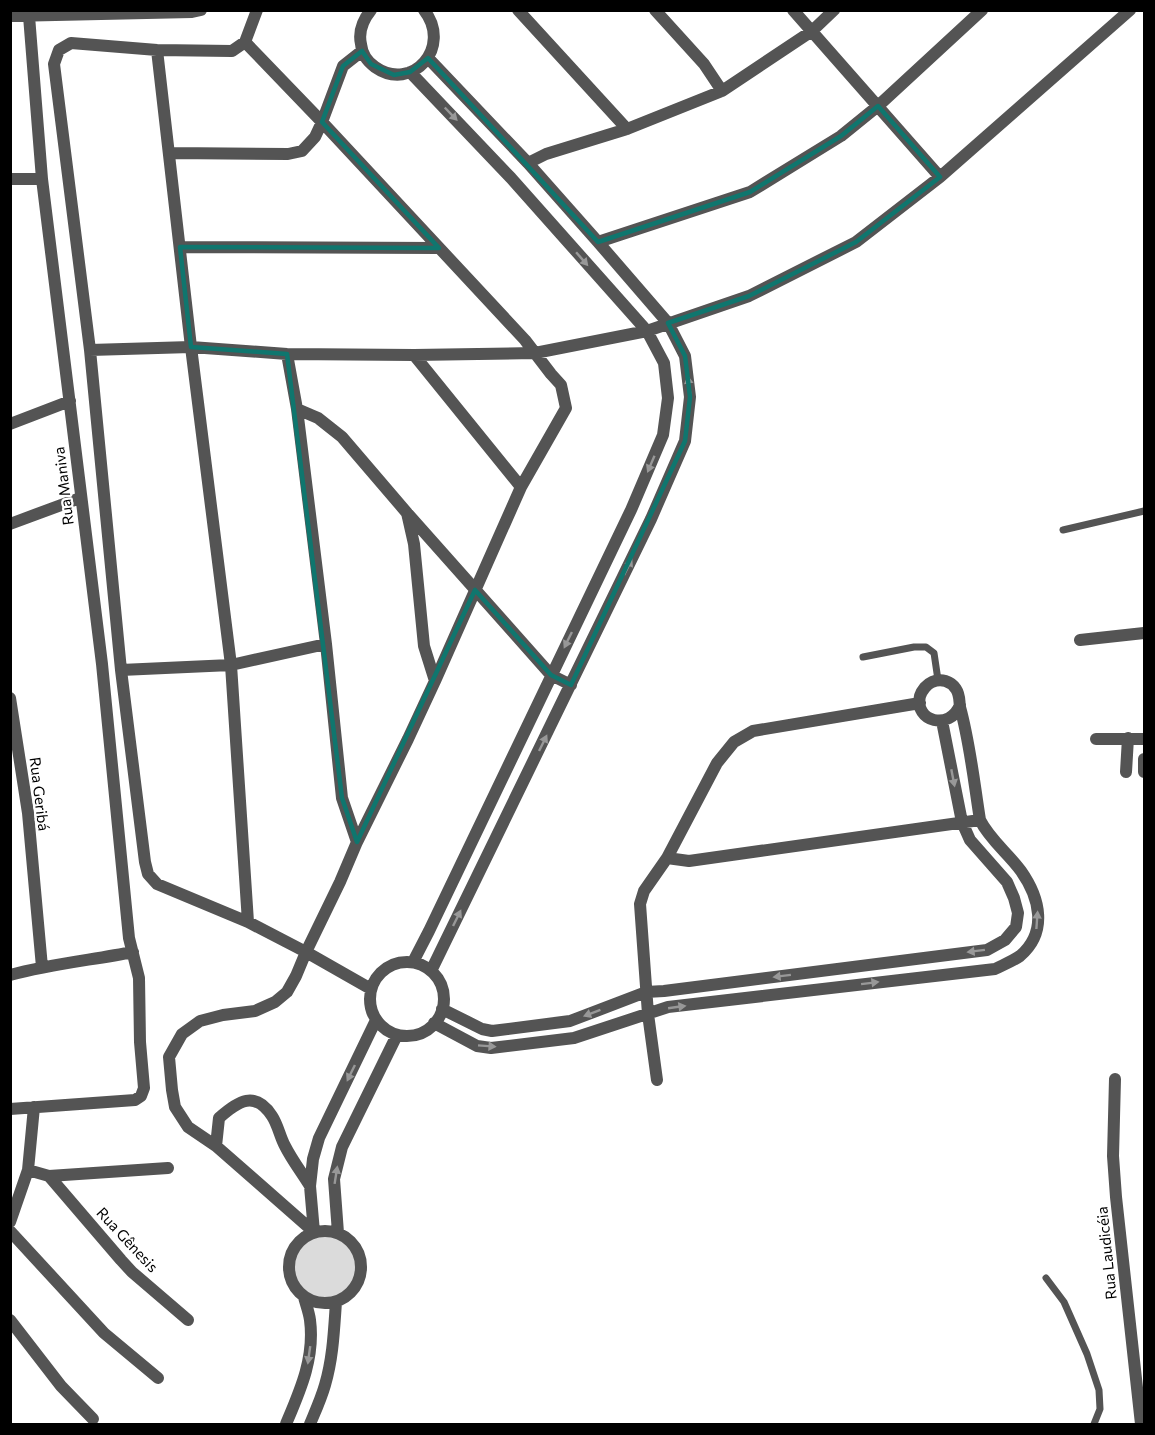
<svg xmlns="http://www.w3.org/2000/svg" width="1155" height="1435" font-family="Commissioner,sans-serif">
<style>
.green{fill:#dbdbdb}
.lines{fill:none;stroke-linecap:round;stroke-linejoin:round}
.service{stroke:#545454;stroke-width:7}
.minor{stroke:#545454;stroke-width:12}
.oneway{fill:#989898}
.marked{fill:none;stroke:#0f766e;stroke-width:4.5;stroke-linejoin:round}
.labels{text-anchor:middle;stroke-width:4.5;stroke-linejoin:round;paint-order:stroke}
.street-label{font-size:15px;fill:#000;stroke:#fff}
</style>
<rect width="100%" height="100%" fill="#fff"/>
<path class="green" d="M294 1267a31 31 0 1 1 62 0a31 31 0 1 1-62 0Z"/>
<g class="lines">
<path class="service" d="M1063,530L1144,511
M863,657L914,647H926L934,653L938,680
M1046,1278L1064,1302L1087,1354L1099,1390L1100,1409L1094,1424"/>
<path class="minor" d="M257,10L245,42L232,51L157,50L71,43L59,50L54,64L90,350L121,670L145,862L148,874L157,884L248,922L306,952L371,989
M371,10C363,20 358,31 361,44C362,54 368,62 375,67C412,93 453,47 424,10
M518,10L627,129
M655,10L704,64L722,91
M793,10L940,177
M10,16L192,12L201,10
M245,42L322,122L525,340L551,374L561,385L566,408L521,487L435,681
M157,50L191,347L231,665L248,922
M428,58L528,163L598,242L668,323L685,356L690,397L685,441L651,519L431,971
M410,72L511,178L647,331L664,363L668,398L663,435L631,510L429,931L413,962
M169,153L288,154L302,151L315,137L322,122L343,66L362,51
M528,163L546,154L627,129L722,91L812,31L834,10
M10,179H42
M598,242L750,192L841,136L878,106L982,10
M180,247L439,248
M90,350L191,347L287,354L414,355L535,353L647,331L749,296L856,242L940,177L1130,10
M287,354L297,409L326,644L342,798L357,842
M414,355L521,487
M297,409L318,418L342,437L407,513L414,544L424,646L435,681L408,739L357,842L340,882L306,952L296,976L287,992L275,1002L255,1011L223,1015L200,1021L182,1034L169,1057L172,1090L175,1107L188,1127L216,1146L314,1232
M10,424L70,401
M408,514L551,675L571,685
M10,524L80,498
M1080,640L1144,633
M121,670L231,665L326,644
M10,698L28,813L42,967
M1096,739H1144
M1126,772L1128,738
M1144,772V759
M667,858L689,861L980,820
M370 999a37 37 0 1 1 74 0a37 37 0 1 1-74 0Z
M10,975C51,964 92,960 133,952
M442,1009L482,1029L492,1031L570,1021L646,992L664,991L987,950L1005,940L1016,927L1018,913L1014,898L1007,882L970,840L962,822L942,721
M434,1023L477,1046L491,1048L574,1038L668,1007L995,969C1003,965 1013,961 1020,956C1048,932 1040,898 1021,871C1008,853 990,840 980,820C974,782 970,743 960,707C959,700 960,695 956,689C951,681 941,678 932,682C927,684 922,690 920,696C914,722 950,731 960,705
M1115,1079L1113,1156L1116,1197L1141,1424
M657,1080L648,1014L640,904L644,891L667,858L717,763L734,742L753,731L920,703
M10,1109L135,1100L141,1096L144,1088L140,1042L139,978L129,938L102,664L42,179L29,16
M216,1146L219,1118C238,1101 255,1090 272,1116C278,1125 280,1137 285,1146C292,1160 302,1173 310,1186
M28,1170L49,1176L168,1168
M49,1176L121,1260L132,1272L188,1320
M10,1222L28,1170L34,1107
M289 1267a36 36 0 1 1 72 0a36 36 0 1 1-72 0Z
M10,1231L104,1333L158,1378
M314,1232L310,1186L313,1159L319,1138L376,1020
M338,1233L334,1179L342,1147L397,1035
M10,1320L61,1386L93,1419
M286,1424C300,1391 315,1358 310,1320C309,1312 306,1305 304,1297
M310,1424C315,1412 321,1399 325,1385C333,1358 334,1330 336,1302"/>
</g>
<defs><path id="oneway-solid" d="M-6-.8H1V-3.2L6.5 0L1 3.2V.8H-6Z" transform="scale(1.5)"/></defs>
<g class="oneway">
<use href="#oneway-solid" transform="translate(451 114) rotate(46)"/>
<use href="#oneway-solid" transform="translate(582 259) rotate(49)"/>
<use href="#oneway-solid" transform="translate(689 385) rotate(-98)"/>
<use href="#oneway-solid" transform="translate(651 464) rotate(113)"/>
<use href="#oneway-solid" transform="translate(628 567) rotate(-64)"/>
<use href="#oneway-solid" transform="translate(568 640) rotate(116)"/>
<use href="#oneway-solid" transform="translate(543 743) rotate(-64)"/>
<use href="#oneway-solid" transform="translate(953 778) rotate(79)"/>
<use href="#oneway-solid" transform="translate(457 918) rotate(-64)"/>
<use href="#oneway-solid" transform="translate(1037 920) rotate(-86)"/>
<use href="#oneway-solid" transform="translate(976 951) rotate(173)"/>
<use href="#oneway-solid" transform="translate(782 976) rotate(173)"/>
<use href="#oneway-solid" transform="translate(870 983) rotate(-7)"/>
<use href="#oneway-solid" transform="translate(677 1007) rotate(-8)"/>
<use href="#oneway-solid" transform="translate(592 1013) rotate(159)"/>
<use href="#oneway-solid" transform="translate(487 1046) rotate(4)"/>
<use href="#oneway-solid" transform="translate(351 1073) rotate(116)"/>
<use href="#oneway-solid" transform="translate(336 1175) rotate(-81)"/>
<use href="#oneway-solid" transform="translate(309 1355) rotate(98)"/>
</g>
<path class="marked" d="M362,51L371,64L394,75L410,72L428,58L598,242L750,192L841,136L878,106L940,177L856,242L749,296L668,323L685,356L690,397L685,441L571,685L551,675L475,590L357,842L342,798L287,354L191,347L180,247L439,248L322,122L343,66Z"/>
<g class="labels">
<g class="street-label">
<text transform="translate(64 486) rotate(-97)" y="5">Rua Maniva</text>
<text transform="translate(39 794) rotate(83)" y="5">Rua Geribá</text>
<text transform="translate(127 1240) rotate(47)" y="5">Rua Gênesis</text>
<text transform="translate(1107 1253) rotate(-96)" y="5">Rua Laudicéia</text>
</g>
</g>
<rect width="1155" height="1435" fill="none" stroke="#000000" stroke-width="24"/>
</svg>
